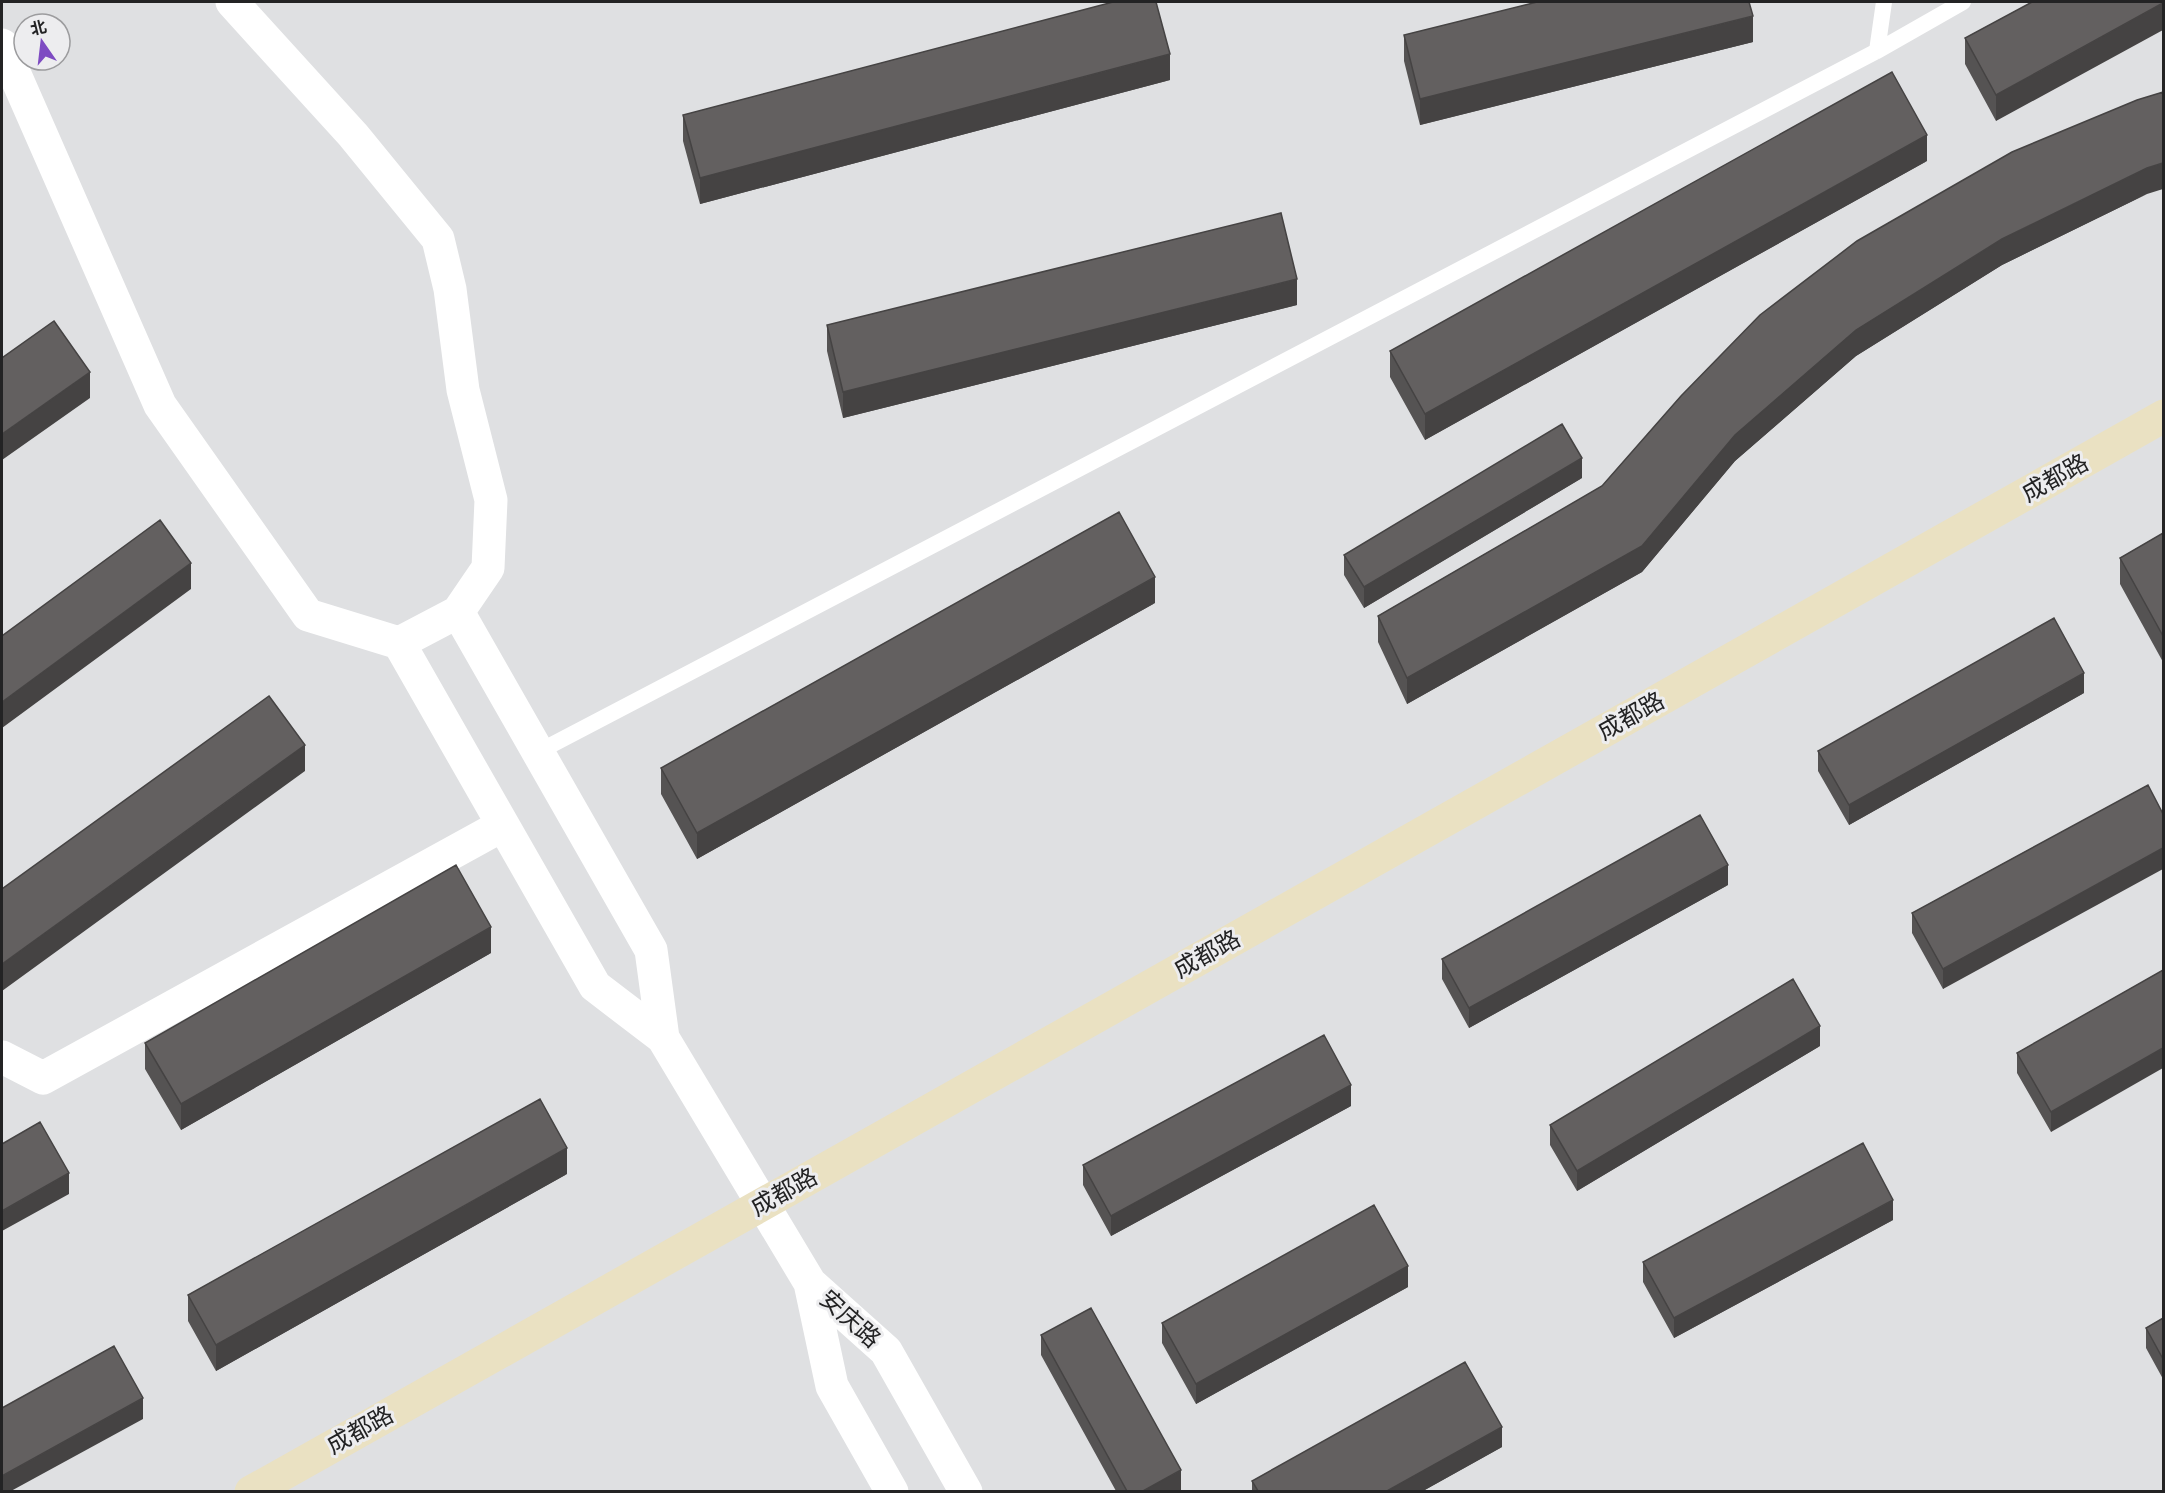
<svg xmlns="http://www.w3.org/2000/svg" width="2165" height="1493" font-family="Jost,'Noto Sans SC',sans-serif">
<style>
.lines{fill:none;stroke-linecap:round;stroke-linejoin:round}
.lane{stroke:#fff;stroke-width:16}
.street{stroke:#fff;stroke-width:33}
.secondary{stroke:#eae1c2;stroke-width:33}
.wall{fill:#555353}
.shaded-wall{fill:#454343}
.building{fill:#636060;stroke:#454343;stroke-width:1.5}
.labels{text-anchor:middle;stroke-width:6;stroke-linejoin:round;paint-order:stroke}
.street-label{font-size:24px;fill:#232324;stroke:#ededef}
</style>
<rect width="100%" height="100%" fill="#dfe0e2"/>
<g class="lines">
<path class="lane" d="M1877,51L1884,2
M538,752L1877,51L1963,2"/>
<path class="street" d="M232,2L353,135L438,239L450,289L463,390L491,500L488,568L458,612L399,643
M2,45L160,405L308,615L399,643L595,986L663,1038L810,1283L886,1351L966,1492
M458,612L651,950L663,1038
M2,1057L43,1078L503,825
M810,1283L832,1386L892,1492"/>
<path class="secondary" d="M251,1492L2164,416"/>
</g>
<path class="wall" d="M2032,2L1996,121L1965,64V38Z
M1404,35L1753,42L1420,125L1404,61Z
M1170,80L700,204L683,141V115Z
M1927,161L1425,440L1390,377V351Z
M2147,194L2002,265L1856,356L1735,461L1642,572L1407,704L1378,642V616L1602,486L1681,396Z
M1297,305L843,418L827,351V325Z
M1582,478L1364,608L1344,575V555Z
M2163,533V662L2120,584V558Z
M1155,603L697,859L661,794V768Z
M2084,693L1849,825L1818,771V751Z
M2148,785L1943,989L1912,933V913Z
M1728,885L1469,1028L1442,979V959Z
M491,953L181,1130L145,1069V1043Z
M2163,970L2051,1132L2017,1073V1053Z
M1820,1046L1577,1191L1550,1145V1125Z
M1351,1106L1111,1236L1083,1185V1165Z
M567,1174L216,1371L188,1321V1295Z
M1893,1220L1674,1338L1643,1282V1262Z
M1408,1287L1196,1404L1162,1343V1323Z
M2163,1318V1379L2146,1348V1328Z
M1041,1335L1181,1490L1179,1491H1116L1041,1355Z
M1502,1447L1423,1491H1252V1481Z"/>
<path class="shaded-wall" d="M2163,3V30L1996,121V95Z
M1753,16V42L1420,125V99Z
M1170,54V80L700,204V178Z
M1927,135V161L1425,440V414Z
M2163,163V189L2147,194L2002,265L1856,356L1735,461L1642,572L1407,704V678L1735,435L1856,330L2002,239L2147,168Z
M1297,279V305L843,418V392Z
M90,372V398L2,460V434Z
M1582,458V478L1364,608V587Z
M191,563V589L2,728V702Z
M1155,577V603L697,859V833Z
M2084,673V693L1849,825V805Z
M305,745V771L2,991V964Z
M2163,848V869L1943,989V969Z
M1728,865V885L1469,1028V1008Z
M491,927V953L181,1130V1104Z
M1820,1026V1046L1577,1191V1171Z
M2163,1048V1068L2051,1132V1112Z
M1351,1085V1106L1111,1236V1216Z
M567,1148V1174L216,1371V1345Z
M69,1173V1194L2,1231V1211Z
M1893,1200V1220L1674,1338V1318Z
M1408,1266V1287L1196,1404V1384Z
M143,1398V1419L11,1491H2V1476Z
M1502,1427V1447L1423,1491H1387Z
M1181,1470V1490L1179,1491H1143Z"/>
<path class="building" d="M1113,2H1156L1170,54L700,178L683,115Z
M1537,2H1749L1753,16L1420,99L1404,35Z
M2032,2H2163V3L1996,95L1965,38Z
M1892,72L1927,135L1425,414L1390,351Z
M2163,92V163L2147,168L2002,239L1856,330L1735,435L1642,546L1407,678L1378,616L1602,486L1681,396L1760,315L1857,241L2012,152L2137,100Z
M1281,213L1297,279L843,392L827,325Z
M54,321L90,372L2,434V358Z
M1562,424L1582,458L1364,587L1344,555Z
M1119,512L1155,577L697,833L661,768Z
M160,520L191,563L2,702V636Z
M2163,533V636L2120,558Z
M2054,618L2084,673L1849,805L1818,751Z
M269,696L305,745L2,964V889Z
M2148,785L2163,814V848L1943,969L1912,913Z
M1700,815L1728,865L1469,1008L1442,959Z
M456,865L491,927L181,1104L145,1043Z
M2163,970V1048L2051,1112L2017,1053Z
M1793,979L1820,1026L1577,1171L1550,1125Z
M1324,1035L1351,1085L1111,1216L1083,1165Z
M540,1099L567,1148L216,1345L188,1295Z
M40,1122L69,1173L2,1211V1144Z
M1863,1143L1893,1200L1674,1318L1643,1262Z
M1374,1205L1408,1266L1196,1384L1162,1323Z
M1091,1308L1181,1470L1143,1491H1127L1041,1335Z
M2163,1318V1359L2146,1328Z
M114,1346L143,1398L2,1476V1408Z
M1465,1362L1502,1427L1387,1491H1258L1252,1481Z"/>
<g class="labels">
<g class="street-label">
<text transform="translate(2055 478) rotate(-29)" y="8">成都路</text>
<text transform="translate(1631 716) rotate(-29)" y="8">成都路</text>
<text transform="translate(1207 954) rotate(-29)" y="8">成都路</text>
<text transform="translate(784 1192) rotate(-29)" y="8">成都路</text>
<text transform="translate(850 1319) rotate(42)" y="8">安庆路</text>
<text transform="translate(360 1430) rotate(-29)" y="8">成都路</text>
</g>
</g>
<rect width="2165" height="1493" fill="none" stroke="#232324" stroke-width="6"/>
<g transform="translate(42 42) rotate(346)"><circle r="28" fill="#ededef" stroke="#9c9c9e" stroke-width="1.5"/>
<path d="M0-4.5L10 22L0 15L-10 22Z" fill="#7e4bc2"/>
<text y="-9" font-size="16" font-weight="bold" text-anchor="middle" fill="#232324">北</text>
</g>
</svg>
